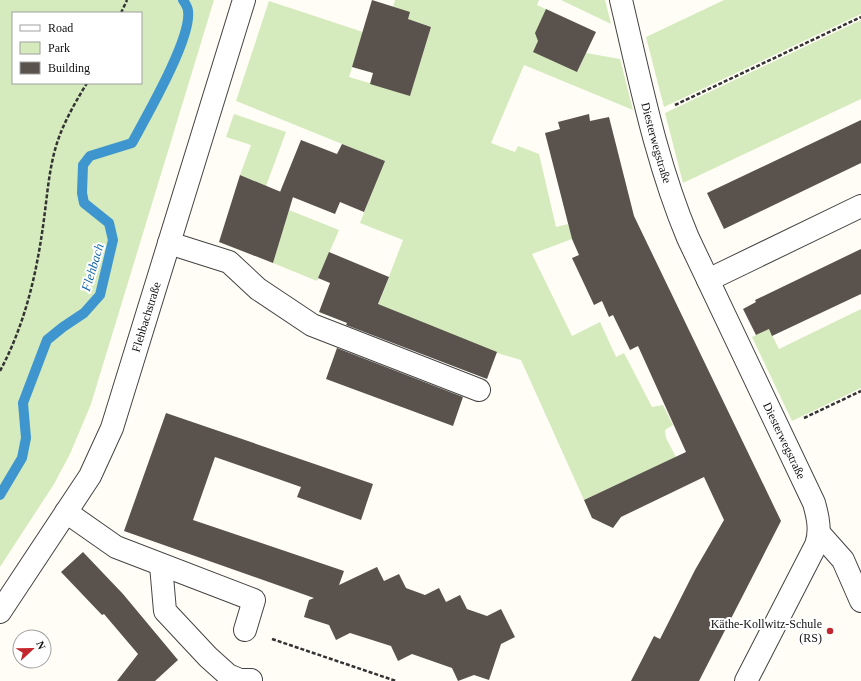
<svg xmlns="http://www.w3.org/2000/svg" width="861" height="681" font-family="'Times New Roman',serif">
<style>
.green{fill:#d5ebbd;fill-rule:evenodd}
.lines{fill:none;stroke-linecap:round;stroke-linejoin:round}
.stream{stroke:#3f96cf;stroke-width:10}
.building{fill:#5a524d}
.minor-casing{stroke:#444;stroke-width:24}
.path{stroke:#333;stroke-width:2.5;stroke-dasharray:4 2;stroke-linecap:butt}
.minor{stroke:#fff;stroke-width:22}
.poi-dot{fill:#c4262e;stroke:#fff;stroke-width:1.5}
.labels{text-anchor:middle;stroke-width:4;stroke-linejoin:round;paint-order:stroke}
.street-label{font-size:12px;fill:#111;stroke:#fff}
.poi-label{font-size:12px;fill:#111;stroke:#fff;text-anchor:end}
.water-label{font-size:13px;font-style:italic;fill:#1768a6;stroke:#fff}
</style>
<rect width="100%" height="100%" fill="#fffdf5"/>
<path class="green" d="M0,0H214L91,404L70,454L54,484L0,567ZM13,13H141V83H13Z
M395,0H539L537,5L552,12L534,52L578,71L586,53L620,59L633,110L524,65L491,143L515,152L518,146L539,154L556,227L568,224L572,239L532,254L572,336L600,322L616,357L624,353L652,407L663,405L673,425L665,430L666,438L676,457L584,500L521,360L497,353L378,305L403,240L360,223L384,161L236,101L269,1L363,32L349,77L410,95L431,27L408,19L393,7Z
M561,0H605L611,24Z
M724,0H861V14L664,107L646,37Z
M861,20V99L683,183L665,113Z
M234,114L286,132L266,186L240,175L251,145L226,137Z
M289,210L339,230L317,281L273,263Z
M861,309V388L792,421L752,337L769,329L779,349Z"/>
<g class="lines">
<path class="stream" d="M0,495L22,458L26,438L23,403L47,340L63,327L84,313L100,295L113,240L109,223L84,203L82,193L83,165L90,156L132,143C146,117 192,38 188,11C188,8 185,3 183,0"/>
</g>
<path class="building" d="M372,0L410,12L408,19L431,27L410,96L370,84L373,73L352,67Z
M546,9L596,32L577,72L533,52L538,41L535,33Z
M589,114L590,121L609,117L634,216L781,521L699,681H631L654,636L660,639L695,570L724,520L704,477L621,517L613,528L592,518L584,500L686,452L638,346L630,350L613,315L609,317L602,301L594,305L572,258L579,255L572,239L545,133L560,129L558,122Z
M861,120V163L724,229L707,193Z
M301,140L337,154L342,144L385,161L364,212L340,202L335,214L280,192Z
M240,175L293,197L273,263L219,242Z
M861,249V294L772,336L769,329L756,335L743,309L756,302L755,300Z
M329,252L389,277L378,304L497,352L487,379L346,325L347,323L319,312L330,283L318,278Z
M337,348L463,397L453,426L326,379Z
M166,413L373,484L361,520L297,497L301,487L215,457L193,520L344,571L339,585L377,567L384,581L399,574L406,588L425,595L439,588L446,602L460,595L467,609L487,616L501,609L515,637L501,644L489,680L474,675L458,681L452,668L412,654L398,661L391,646L350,633L336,640L329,625L304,617L309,600L314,598L124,531Z
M83,552L123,594L178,660L155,681H117L138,654L104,614L102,615L61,572Z"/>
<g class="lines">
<g class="minor-casing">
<g id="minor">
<path id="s1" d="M621,0C640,80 656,162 688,238L814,503C818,517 821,531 816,545L746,681"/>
<path d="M169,243L229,262L258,289L312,325L479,390"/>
<path d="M708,280L861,206"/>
<path d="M66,512L116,547L254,600L245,630"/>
<path d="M819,533L843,560L861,601"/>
<path d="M161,565L165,611L208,657L228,675L240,680H251"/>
<path id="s2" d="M0,612L90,476L112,428L244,0"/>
</g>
</g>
<path class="path" d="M121,13L127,0
M675,105L861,17
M0,371C23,328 35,281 42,233C47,202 48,169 58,140C65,120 76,101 87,83
M804,418L861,391
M272,639L396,681"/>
<use href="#minor" class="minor"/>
</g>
<circle class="poi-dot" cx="830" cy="631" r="4"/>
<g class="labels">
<g class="street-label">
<text dy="4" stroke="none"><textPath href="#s1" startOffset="147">Diesterwegstraße</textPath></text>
<text dy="4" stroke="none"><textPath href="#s2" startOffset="332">Flehbachstraße</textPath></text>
<text dy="4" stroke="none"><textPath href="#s1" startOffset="472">Diesterwegstraße</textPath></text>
</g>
<g class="poi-label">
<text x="822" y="628">Käthe-Kollwitz-Schule<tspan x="822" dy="14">(RS)</tspan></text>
</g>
<g class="water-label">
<text transform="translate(92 267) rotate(-73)" y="5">Flehbach</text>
</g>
</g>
<rect x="12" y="12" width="130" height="72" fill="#ffffff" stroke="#a0a0a0"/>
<rect x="20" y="25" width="20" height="6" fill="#ffffff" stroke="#a0a0a0"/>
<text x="48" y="32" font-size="12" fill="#111111">Road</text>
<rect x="20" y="42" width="20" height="12" fill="#d5ebbd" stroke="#a0a0a0"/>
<text x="48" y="52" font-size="12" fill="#111111">Park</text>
<rect x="20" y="62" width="20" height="12" fill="#5a524d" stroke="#a0a0a0"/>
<text x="48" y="72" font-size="12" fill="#111111">Building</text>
<g transform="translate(32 649) rotate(68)"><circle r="19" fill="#ffffff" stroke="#a0a0a0"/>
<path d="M0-3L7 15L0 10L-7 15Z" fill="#c4262e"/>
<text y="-6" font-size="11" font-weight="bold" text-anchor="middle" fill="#111111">N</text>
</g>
</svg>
